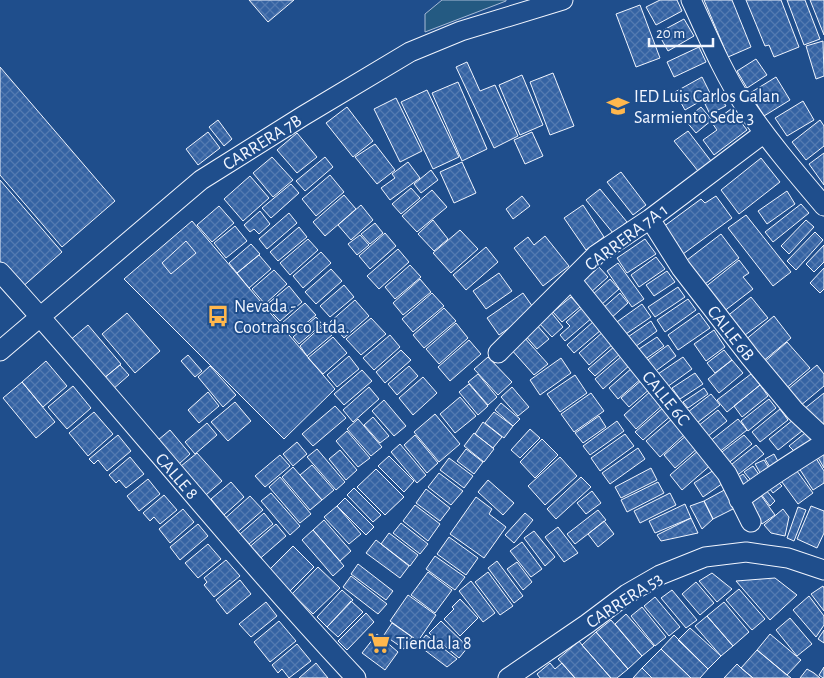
<svg xmlns="http://www.w3.org/2000/svg" width="824" height="678" font-family="'Alegreya Sans',sans-serif">
<style>
.grass{fill:#245a82;stroke:#a8bbd7}
.building{fill:url(#building-cross-hatch);stroke:#f2f6ff}
.lines{fill:none;stroke-linecap:round;stroke-linejoin:round}
.street-casing{stroke:#f2f6ff;stroke-width:21}
.street{stroke:#1f4e8c;stroke-width:19}
.labels{text-anchor:middle;stroke-width:4;stroke-linejoin:round;paint-order:stroke}
.poi-label{font-size:18px;fill:#f2f6ff;stroke:#1f4e8c;text-anchor:start}
.street-label{font-size:18px;fill:#f2f6ff;stroke:#1f4e8c}
</style>
<defs>
<pattern id="building-cross-hatch" width="8" height="8" patternUnits="userSpaceOnUse" patternTransform="scale(1.25)"><rect width="8" height="8" fill="#3563a3"/><path d="M0 0l8 8M0 8l8-8" fill="none" stroke="#537ab1"/></pattern>
</defs>
<rect width="100%" height="100%" fill="#1f4e8c"/>
<path class="grass" d="M442,0H506V1L425,32V14Z"/>
<path class="building" d="M249,0H294L268,22Z
M660,0H677L682,11L656,25L646,7Z
M704,0H732L751,47L728,57Z
M746,0H781L799,47L774,57L769,45L765,46Z
M787,0H805L820,39L804,45Z
M810,0H824V35Z
M640,5L660,58L636,67L616,14Z
M684,19L694,36L668,51L658,33Z
M823,41L824,76L816,79L806,46Z
M699,47L706,62L674,77L667,62Z
M756,59L767,75L747,88L737,71Z
M467,62L480,91L495,85L518,136L494,148L456,67Z
M0,67L115,201L62,247L0,175Z
M553,73L574,126L550,135L530,82Z
M522,75L543,125L520,135L499,85Z
M702,77L711,95L685,110L675,92Z
M776,77L790,100L764,116L750,93Z
M458,82L487,149L462,161L432,93Z
M427,90L459,157L433,169L401,102Z
M720,96L726,106L710,114L705,104Z
M396,98L422,151L400,162L374,109Z
M803,101L814,120L787,136L775,118Z
M347,107L373,141L353,157L326,123Z
M701,107L712,120L696,133L685,120Z
M731,109L747,130L714,155L703,140L717,130L712,123Z
M218,120L232,139L224,146L209,127Z
M820,120L824,126V146L806,160L792,142Z
M688,131L711,161L698,171L674,141Z
M208,132L220,148L198,165L186,149Z
M532,132L543,156L525,164L514,140Z
M297,133L317,157L297,173L277,150Z
M375,144L395,170L377,184L355,157Z
M824,153V185L809,164Z
M272,157L293,180L273,197L253,173Z
M325,157L333,167L305,191L296,181Z
M761,158L780,182L739,214L721,190Z
M408,162L420,178L390,200L381,188L395,178L392,174Z
M462,162L476,193L454,203L440,172Z
M431,170L438,180L421,193L414,184Z
M621,172L646,205L633,215L607,182Z
M330,175L344,192L316,216L302,199Z
M250,176L269,198L243,221L224,199Z
M0,180L62,252L20,289L0,266Z
M291,184L299,193L271,218L262,208Z
M411,188L420,198L401,214L392,204Z
M600,189L627,222L613,233L586,200Z
M432,190L447,207L417,232L402,216Z
M787,191L795,204L767,224L758,211Z
M344,195L356,209L325,236L313,222Z
M522,196L530,206L513,219L506,209Z
M716,196L732,218L683,254L663,227L701,199L705,203Z
M801,204L809,213L773,242L765,232Z
M361,205L373,220L351,240L338,225Z
M583,205L604,237L586,250L564,218Z
M219,206L234,223L212,242L197,225Z
M260,211L270,224L259,234L254,229L250,232L244,225Z
M289,213L297,223L267,249L259,239Z
M746,215L791,272L773,286L728,228Z
M433,220L448,239L434,251L418,234Z
M806,220L814,227L789,254L781,246Z
M192,221L335,389L284,439L124,279Z
M375,223L383,233L370,244L361,234Z
M235,226L247,241L226,258L214,243Z
M299,227L307,237L278,261L270,252Z
M460,230L478,249L451,273L433,253Z
M815,232L823,240L796,270L787,261Z
M385,233L396,246L370,269L359,256Z
M721,234L739,258L705,284L687,260Z
M360,235L369,245L357,255L348,244Z
M545,236L569,266L543,286L514,248L528,237L534,245Z
M308,239L318,250L290,275L280,263Z
M645,239L656,254L627,273L617,258Z
M186,241L196,253L171,274L162,263Z
M251,244L260,254L237,273L229,263Z
M824,245V262L814,272L806,264Z
M486,247L498,262L466,290L453,275Z
M398,249L409,262L379,289L367,276Z
M321,252L331,263L303,288L293,276Z
M259,255L271,269L249,288L237,273Z
M656,257L665,269L639,287L631,275Z
M739,260L749,273L743,277L753,289L723,312L704,288Z
M618,263L644,299L632,307L607,271Z
M410,265L421,277L395,299L385,287Z
M599,267L608,277L590,293L581,283Z
M824,268V289L820,293L810,283Z
M331,269L342,281L316,304L305,292Z
M274,270L287,284L265,304L252,289Z
M667,271L675,282L654,296L646,285Z
M499,273L512,291L486,309L473,291Z
M420,279L431,292L403,315L393,303Z
M610,279L619,289L601,305L592,295Z
M344,285L354,297L330,317L320,306Z
M289,286L302,302L280,321L265,306Z
M678,287L685,297L655,317L648,307Z
M432,293L444,306L413,332L402,319Z
M523,293L535,310L499,335L487,318Z
M620,293L628,303L610,319L602,309Z
M571,297L580,307L562,322L553,312Z
M751,297L768,318L741,338L725,318Z
M688,299L696,310L665,332L657,320Z
M355,300L369,316L344,338L330,322Z
M305,303L316,315L292,335L282,323Z
M642,304L651,317L623,336L614,324Z
M584,306L593,317L565,341L560,335L570,326L566,322Z
M444,308L456,321L424,348L413,335Z
M550,311L563,327L552,337L538,322Z
M127,313L160,351L135,373L102,334Z
M699,313L710,328L678,350L668,335Z
M774,316L791,338L762,362L744,341Z
M316,317L322,324L299,344L293,337Z
M371,318L386,334L361,355L346,339Z
M594,321L601,330L574,353L567,345Z
M651,321L657,331L632,349L625,339Z
M456,323L468,338L439,364L426,349Z
M536,324L549,339L537,349L524,334Z
M88,325L121,364L103,379L69,341Z
M323,325L332,335L307,356L300,346Z
M714,330L725,347L706,361L694,344Z
M604,331L614,343L589,365L579,353Z
M390,335L400,347L374,370L363,358Z
M523,336L548,364L534,375L510,348Z
M333,337L347,353L323,374L308,358Z
M657,337L664,346L644,360L636,351Z
M469,340L481,354L450,381L438,367Z
M787,342L810,368L784,390L762,364Z
M668,345L676,356L653,373L645,362Z
M615,346L621,353L595,376L588,369Z
M401,350L411,360L385,383L376,372Z
M724,350L732,360L715,373L707,363Z
M188,355L202,371L195,377L181,361Z
M623,355L631,364L603,389L595,379Z
M349,356L359,369L337,387L327,375Z
M488,357L512,382L498,395L474,369Z
M683,357L692,369L667,387L658,374Z
M561,358L571,373L540,395L530,380Z
M732,360L743,373L719,393L708,379Z
M46,361L67,386L43,407L22,382Z
M120,365L129,375L112,390L103,379Z
M817,365L824,374V386L800,406L787,390Z
M210,366L236,395L223,407L198,377Z
M409,366L418,376L397,395L388,384Z
M633,367L642,378L618,399L609,388Z
M362,370L372,381L344,405L334,394Z
M695,373L703,384L680,399L672,388Z
M478,374L497,397L488,405L468,382Z
M751,374L760,385L727,412L717,400Z
M575,375L587,393L560,412L547,394Z
M423,377L437,393L413,415L399,398Z
M643,379L651,388L629,407L621,398Z
M22,382L55,422L36,438L3,398Z
M469,384L488,406L478,415L459,392Z
M760,385L768,396L742,417L734,406Z
M73,386L91,408L67,429L48,407Z
M369,387L379,399L353,422L343,410Z
M512,387L529,407L518,416L501,397Z
M704,388L708,394L688,408L683,402Z
M652,390L664,404L636,429L624,415Z
M208,392L219,406L199,423L188,410Z
M591,393L604,411L574,432L561,414Z
M824,393V434L804,409Z
M711,394L720,405L697,423L688,412Z
M460,397L476,416L455,433L440,414Z
M769,399L776,408L748,431L741,421Z
M384,400L406,426L394,436L372,411Z
M235,402L251,421L228,441L211,422Z
M501,403L520,419L513,426L495,410Z
M335,406L346,418L313,446L302,434Z
M665,406L673,414L643,440L635,432Z
M780,409L788,420L760,442L752,432Z
M718,410L727,421L707,437L698,426Z
M94,412L113,434L88,456L69,433Z
M494,412L513,426L504,438L485,423Z
M435,414L460,444L439,462L414,432Z
M599,416L606,427L583,443L575,433Z
M798,416L807,427L778,450L769,439Z
M373,417L389,436L380,443L364,425Z
M673,418L686,433L660,457L646,441Z
M358,419L382,447L371,456L347,429Z
M738,419L747,430L718,453L709,442Z
M617,421L624,431L590,455L583,446Z
M483,422L502,437L493,448L475,434Z
M207,423L217,435L195,454L185,442Z
M530,429L540,438L520,458L511,450Z
M810,429L816,436L796,453L789,446Z
M170,430L190,454L179,464L158,440Z
M347,431L370,458L358,467L336,441Z
M474,433L494,449L484,462L464,446Z
M625,434L634,446L600,471L591,458Z
M688,434L699,447L675,468L664,455Z
M118,435L131,451L107,471L98,460L94,464L89,459Z
M415,435L438,463L427,473L404,445Z
M744,435L752,444L726,465L718,455Z
M542,439L558,455L535,478L520,462Z
M297,442L307,454L293,466L283,454Z
M400,444L426,475L417,483L391,452Z
M756,445L764,454L734,478L727,468Z
M638,448L645,459L610,484L602,473Z
M317,449L345,482L336,490L307,457Z
M466,449L483,462L474,474L457,461Z
M700,449L713,463L682,490L670,475Z
M824,449V468L816,454Z
M340,450L357,470L346,480L329,459Z
M197,453L222,481L206,495L181,466Z
M774,454L781,467L773,472L765,459Z
M280,455L290,466L265,487L255,476Z
M814,455L824,471V483L813,490L797,465Z
M389,456L414,481L404,492L378,466Z
M130,457L144,474L126,488L119,480L116,483L109,475Z
M560,457L577,476L545,505L528,486Z
M449,458L473,476L464,488L440,470Z
M764,460L772,473L763,478L755,464Z
M312,465L334,490L322,500L300,475Z
M753,466L762,479L754,484L744,472Z
M293,467L322,500L310,510L282,477Z
M794,467L813,493L798,504L779,478Z
M651,468L657,480L621,498L615,487Z
M717,468L726,481L703,497L694,483Z
M376,469L404,497L385,515L357,487Z
M439,473L463,491L451,505L428,487Z
M743,474L752,486L745,492L736,479Z
M280,477L311,514L300,523L269,487Z
M581,477L591,487L556,519L547,509Z
M774,478L782,486L773,493L766,484Z
M148,479L160,494L139,511L127,496Z
M488,480L514,503L503,515L478,492Z
M231,482L244,497L224,515L211,499Z
M658,482L664,493L627,512L621,500Z
M354,488L381,515L373,522L347,495Z
M728,488L737,507L713,519L704,501Z
M426,489L450,508L440,521L416,503Z
M757,490L775,515L762,524L744,500Z
M766,490L775,501L770,506L761,494Z
M592,491L601,503L586,514L577,503Z
M271,493L300,526L290,535L261,501Z
M670,493L676,505L640,523L634,511Z
M164,495L177,510L160,524L154,517L150,521L143,513Z
M250,496L263,510L233,536L221,522Z
M476,497L492,509L489,514L506,527L484,558L450,534Z
M345,498L374,527L366,535L337,506Z
M704,501L713,519L702,529L690,506Z
M685,504L691,518L655,533L649,521Z
M415,505L440,524L428,541L403,521Z
M337,506L361,534L349,544L324,517Z
M811,506L824,511V533L817,548L797,539Z
M798,507L806,510L794,541L787,538Z
M183,509L194,522L170,543L159,529Z
M783,509L789,517L785,536L771,533L764,525Z
M598,510L606,520L575,544L567,534Z
M264,513L273,524L249,544L240,534Z
M525,513L533,520L514,543L505,535Z
M691,518L698,533L661,541L657,535Z
M324,520L351,551L340,561L313,530Z
M604,521L614,534L598,547L588,534Z
M401,523L428,544L420,554L393,533Z
M198,524L208,536L180,560L170,547Z
M276,524L286,536L256,562L246,550Z
M558,527L578,553L564,562L545,537Z
M313,530L344,566L333,576L302,540Z
M534,531L555,557L545,566L524,538Z
M389,533L418,555L410,566L381,544Z
M449,537L478,558L466,575L437,554Z
M376,540L409,566L400,578L366,553Z
M522,542L542,569L531,577L510,551Z
M208,544L221,559L198,578L185,563Z
M293,546L314,567L289,592L268,571Z
M435,556L465,577L455,590L426,569Z
M226,560L240,576L214,597L204,585L207,582L204,578Z
M497,561L523,596L514,603L488,568Z
M517,562L532,582L523,590L507,569Z
M358,564L393,591L386,600L351,574Z
M318,567L340,588L313,614L292,594Z
M428,572L452,590L435,613L411,595Z
M488,572L513,606L500,615L475,582Z
M712,573L732,589L717,602L699,581Z
M351,576L387,604L378,614L343,587Z
M775,578L797,595L770,620L736,581Z
M240,580L251,594L227,614L216,600Z
M471,581L495,613L483,622L459,591Z
M696,582L714,603L700,615L682,594Z
M823,586L824,588V611L811,594Z
M739,589L765,619L752,630L726,600Z
M342,590L353,600L327,627L317,617Z
M672,590L697,620L686,628L661,598Z
M408,595L436,615L418,641L390,621Z
M809,596L824,616V625L816,637L793,610Z
M655,597L680,627L669,636L644,606Z
M460,599L478,618L460,636L444,619L454,609L452,607Z
M351,601L363,612L338,637L327,627Z
M266,602L277,616L251,637L239,624Z
M724,602L749,632L733,646L707,616Z
M642,607L666,637L655,646L631,616Z
M366,613L374,622L347,650L338,641Z
M626,614L654,646L642,656L615,624Z
M707,616L733,646L721,656L695,626Z
M790,618L812,644L797,656L776,630Z
M611,620L642,656L628,669L596,632Z
M279,621L296,641L270,662L254,642Z
M441,621L468,647L459,658L429,633Z
M392,623L412,637L404,649L384,635Z
M690,628L721,656L708,669L678,640Z
M824,630V643L818,639Z
M596,632L628,669L617,678H611L582,645Z
M377,634L398,652L385,670L362,653Z
M770,634L801,660L787,675L757,650Z
M426,635L457,659L447,667L418,645Z
M674,635L708,669L700,678H691L661,649Z
M579,641L582,645L611,678H575L558,659Z
M297,644L311,661L289,678L282,669L278,673L272,665Z
M661,649L691,678H652L642,668Z
M757,650L787,675L791,678H753L741,668Z
M316,663L328,678H299Z
M550,663L555,669L562,663L575,678H540L537,674Z
M737,664L741,668L753,678H724Z
M824,667V678H823L819,675Z
M642,668L652,678H633Z
M807,669L814,673L820,678H800Z"/>
<g class="lines">
<g class="street-casing">
<path id="street" d="M691,0C707,34 722,71 743,103C767,139 796,173 824,206
M650,219L681,268L750,357L795,411L824,438
M0,272C121,405 233,547 356,678
M571,280L727,474L751,522
M0,351L201,180L303,116L410,52L461,31L563,0
M498,353L596,255L650,219L764,133
M739,500C766,479 795,461 824,443
M508,678L587,624L627,594L660,575L705,557L746,552L788,558L824,570"/>
</g>
<use href="#street" class="street"/>
</g>
<defs>
<g id="school-bare" transform="scale(1.725)"><path d="M0-5L7-2L0 1L-7-2ZM-4 1L0 2.5L4 1V4Q0 6-4 4Z" fill="#ffb74d" stroke="#1f4e8c" stroke-width="2.5" paint-order="stroke"/></g>
<g id="bus-bare" transform="scale(1.725)"><path d="M-5-6H5V4H4V6H2V4H-2V6H-4V4H-5ZM-3.5-4V0h7V-4ZM-3.5 1.2v1.5H-2V1.2ZM2 1.2v1.5H3.5V1.2Z" fill="#ffb74d" stroke="#1f4e8c" stroke-width="2.5" paint-order="stroke"/></g>
<g id="supermarket-bare" transform="scale(1.725)"><path d="M-6-5.5h2.5l.6 2H6L4.5 2H-2.5L-4.4-4H-6ZM-1.5 3.2a1.3 1.3 0 1 0 .1 0ZM3 3.2a1.3 1.3 0 1 0 .1 0Z" fill="#ffb74d" stroke="#1f4e8c" stroke-width="2.5" paint-order="stroke"/></g>
</defs>
<g fill-rule="evenodd">
<use href="#school-bare" x="618" y="106"/>
<use href="#bus-bare" x="218" y="316"/>
<use href="#supermarket-bare" x="379" y="643"/>
</g>
<g class="labels">
<g class="poi-label">
<text x="634" y="102">IED Luis Carlos Galan<tspan x="634" dy="21">Sarmiento Sede 3</tspan></text>
<text x="234" y="312">Nevada -<tspan x="234" dy="21">Cootransco Ltda.</tspan></text>
<text x="396" y="649">Tienda la 8</text>
</g>
<g class="street-label">
<text transform="translate(262 142) rotate(-32)" y="6">CARRERA 7B</text>
<text transform="translate(626 237) rotate(-37)" y="6">CARRERA 7A 1</text>
<text transform="translate(731 333) rotate(52)" y="6">CALLE 6B</text>
<text transform="translate(666 398) rotate(51)" y="6">CALLE 6C</text>
<text transform="translate(177 476) rotate(49)" y="6">CALLE 8</text>
<text transform="translate(624 600) rotate(-33)" y="6">CARRERA 53</text>
</g>
</g>
<path d="M649 38v8h64v-8" fill="none" stroke="#f2f6ff" stroke-width="2.5"/>
<text x="656" y="38" font-size="15" fill="#f2f6ff" stroke="#1f4e8c" stroke-width="4" paint-order="stroke">20 m</text>
</svg>
